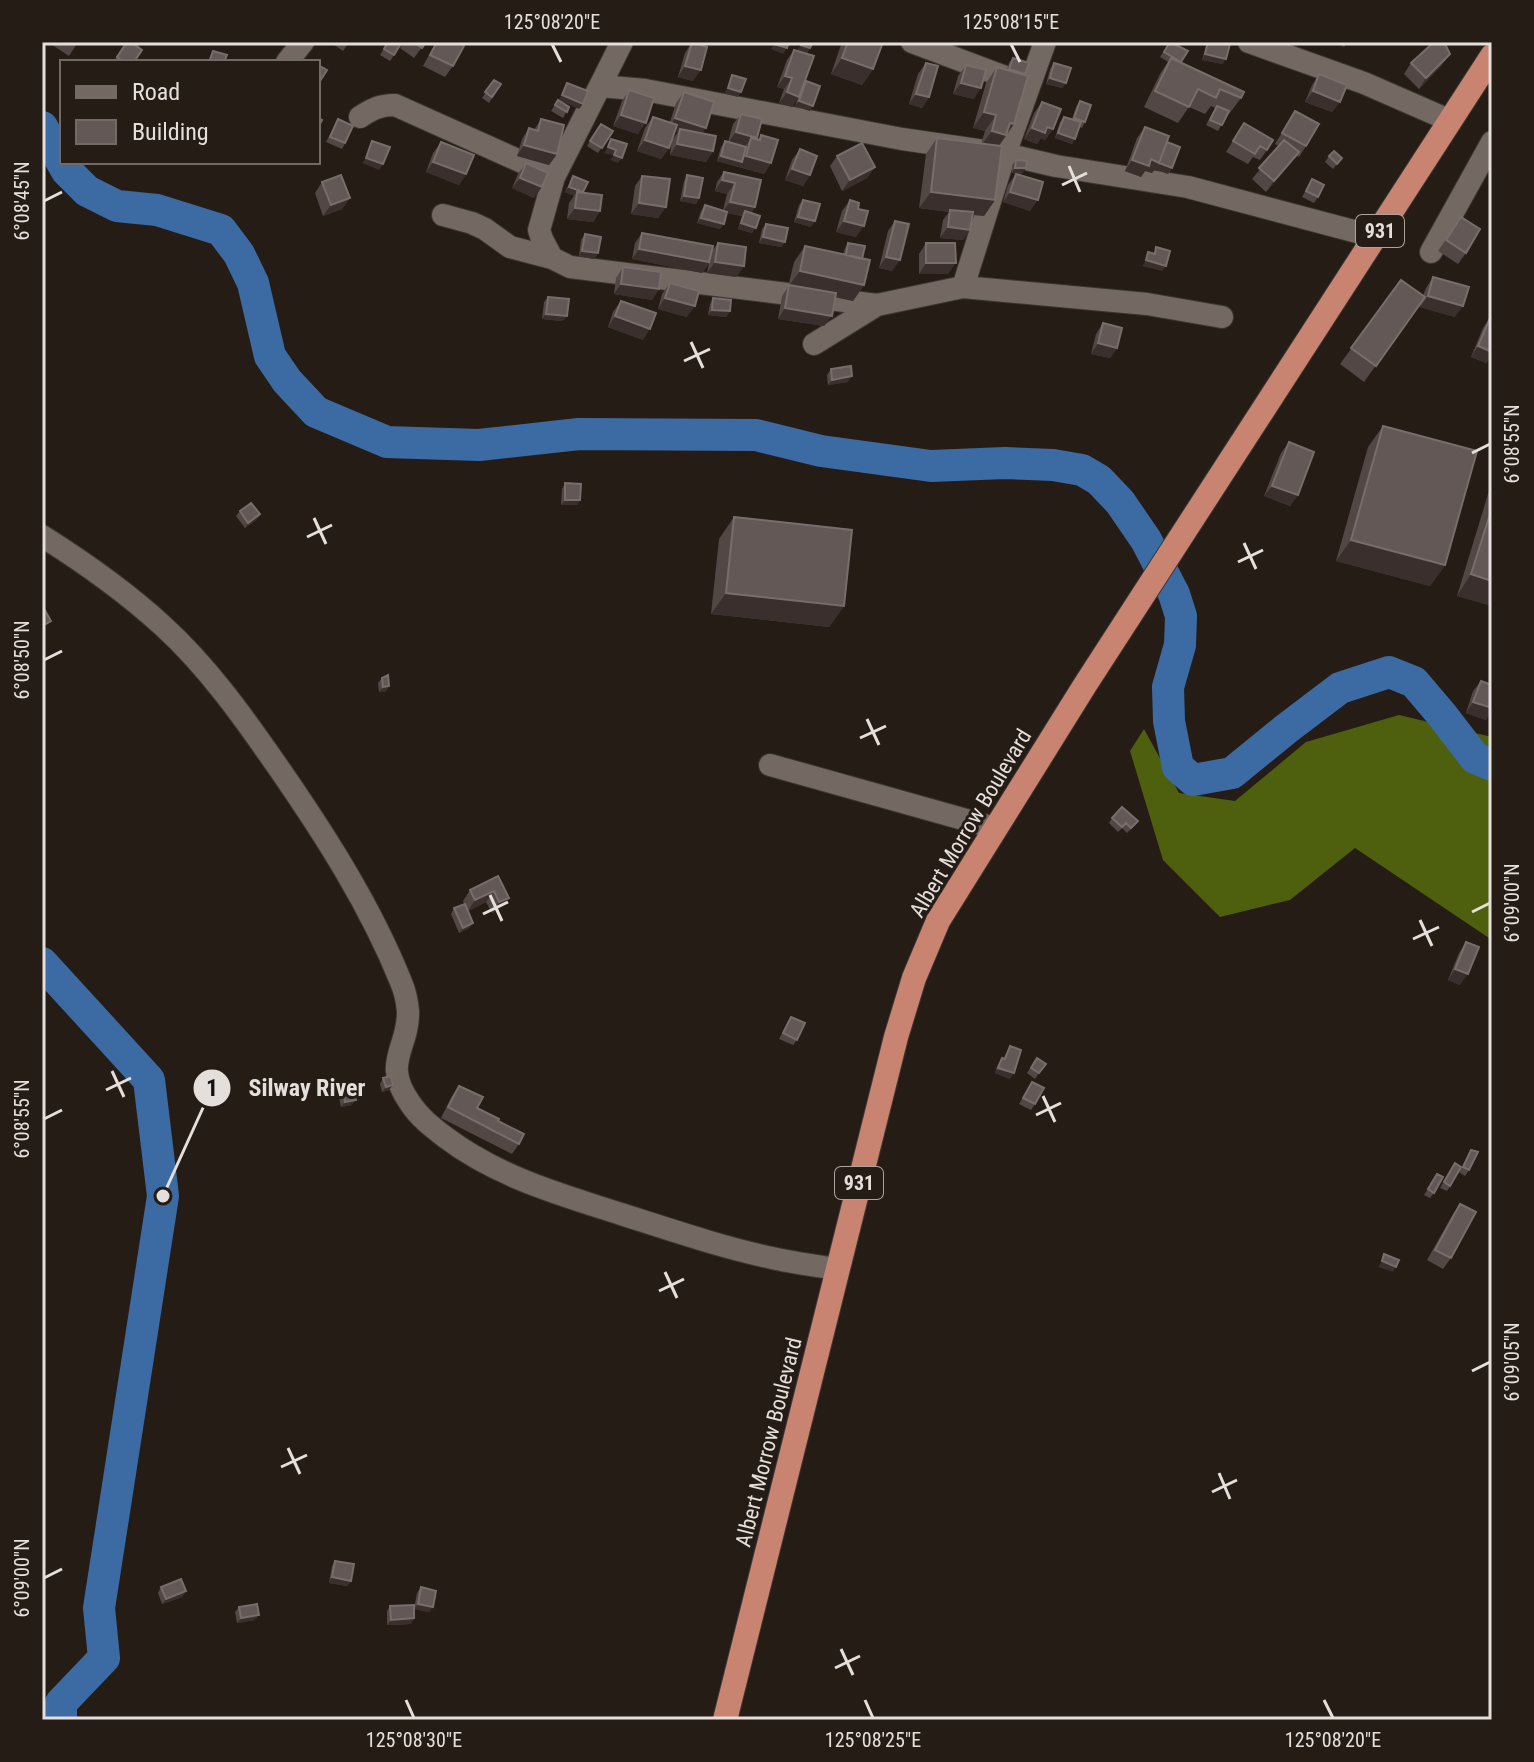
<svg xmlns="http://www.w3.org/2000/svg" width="1534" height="1762" font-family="'Roboto Condensed',sans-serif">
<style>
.forest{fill:#4e5f0e}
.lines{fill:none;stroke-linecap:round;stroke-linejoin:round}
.river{stroke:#3c6ba4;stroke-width:32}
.street-casing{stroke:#3d3733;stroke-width:24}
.highway-casing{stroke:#3d3733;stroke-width:26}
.street{stroke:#746962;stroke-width:22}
.highway{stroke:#c98471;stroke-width:24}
.wall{fill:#534746}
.shaded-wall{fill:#3a2f2c}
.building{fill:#635856;stroke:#776d6b;stroke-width:2}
.ticks{fill:none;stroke:#e5dfdb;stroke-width:3}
.labels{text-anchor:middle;stroke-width:6;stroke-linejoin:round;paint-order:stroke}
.shield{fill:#251c16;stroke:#aba4a0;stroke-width:2}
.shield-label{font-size:20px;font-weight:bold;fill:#e5dfdb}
.street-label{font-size:22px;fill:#e5dfdb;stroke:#251c16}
.leader{fill:none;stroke:#e5dfdb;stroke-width:3}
.callout-dot{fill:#e5dfdb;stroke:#251c16;stroke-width:3}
.mark-label{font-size:24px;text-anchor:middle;font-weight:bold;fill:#111}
.callout-label{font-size:24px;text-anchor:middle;font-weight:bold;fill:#e5dfdb;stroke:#251c16;stroke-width:6;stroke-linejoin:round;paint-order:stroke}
.neatline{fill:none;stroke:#e5dfdb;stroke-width:3}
.ticks-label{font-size:20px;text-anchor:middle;fill:#e5dfdb}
</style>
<rect width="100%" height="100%" fill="#251c16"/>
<path class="forest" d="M1399,715L1492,737V940L1355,848L1290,900L1220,917L1163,860L1130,751L1144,729L1179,793L1235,801L1306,742Z"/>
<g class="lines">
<path class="river" d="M42,127L67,171L87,191L117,206L157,210L221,230L239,254L253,283L270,356L287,381L316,412L387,442L479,445L579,434L756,435L821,451L931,466L1005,463L1053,465L1082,470L1099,480L1120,502L1146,540L1174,594L1181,616L1180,645L1168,687L1169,721L1178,767L1193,780L1232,773L1286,729L1340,688L1389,672L1414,682L1442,715L1475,758L1492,765
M42,963L149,1080L163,1196L99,1608L104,1658L61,1703V1720"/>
<g class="street-casing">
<path id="street" d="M912,42L1021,83
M1249,42L1364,83L1451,121
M287,62L303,42
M600,86L622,42
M360,117C372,109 380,105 395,105L553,176
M443,215L472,223L485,229L510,247L552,258
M1431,252L1492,142
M963,287L1005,154L1045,42
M877,305L570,267L552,258L542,239L539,230L554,177L600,86L645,90L902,139L1005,154L1056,166L1188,187L1376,237
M814,344L877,305L963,287L1147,304L1222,317
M42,536C85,563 126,592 163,626C208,667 244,718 278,767C325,835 370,905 401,982C405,991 407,1001 408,1011C409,1049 381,1062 410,1103C419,1117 432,1127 445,1137C498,1177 559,1194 621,1214C671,1230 721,1247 772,1258C794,1263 816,1266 838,1269
M770,765L995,828"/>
</g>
<g class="highway-casing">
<path id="highway" d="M725,1720L896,1037L914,978L938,921L1085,685L1492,56"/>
</g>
<use href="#street" class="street"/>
<use href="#highway" class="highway"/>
</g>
<path class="wall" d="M52,42H78L69,56L51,44Z
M127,42L134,62H113Z
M330,42H349L343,51Z
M388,42L394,55L390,61L380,55Z
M404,42H426L414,58L400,48Z
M436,42H457L453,66L445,77L423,66Z
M692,42L693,81L678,77L685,53Z
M842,42H883L873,69L862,85L831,74Z
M1170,42L1181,62L1241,98L1229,114H1228L1218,131L1206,125L1215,108L1211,106L1205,114L1189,107L1178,123L1144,107L1160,74L1168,62L1160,57Z
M1207,42H1221L1223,64L1202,60Z
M1333,42H1348L1344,47Z
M794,50L804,84L810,111L795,106L798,98L792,107L779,103L784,89L777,87L787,60Z
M1013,58L1024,75L1014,124L999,146L995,200L984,216L972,215L970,230L963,240L940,238L943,220L949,212L919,208L926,154L937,138L981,144L985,131L973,128L986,83L997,67L1007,70L1009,63Z
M926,63L929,97L922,108L909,104L918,74Z
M1054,63L1066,83L1062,88L1046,84L1050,69Z
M1411,63L1442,65L1419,89L1404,74Z
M966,65L974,99L953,94L958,76Z
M1319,74L1340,102L1332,112L1305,102L1312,85Z
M494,80L501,84L489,103L482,98Z
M629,90L638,134L613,126L622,101Z
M684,92L706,128L702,133L713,151L706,162L670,155L672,140L678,132L674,131L669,148L661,159L637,151L645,128L653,117L670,122L676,103Z
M558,100L569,107L563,118L551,111Z
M1080,101L1085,122L1082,128L1080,127L1072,144L1055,138L1060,122L1064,117L1072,119L1076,107Z
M1042,102L1053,129L1045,140L1041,138L1037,144L1024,139L1034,113Z
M1295,111L1306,146L1299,157L1297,156L1266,192L1252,179L1279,146L1275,144Z
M741,114L757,138L756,139L758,140L761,135L771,163L764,174L717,161L721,147L725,141L728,142L733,124Z
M338,119L345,143L342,149L326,142Z
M541,119L557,154L549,165L517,156L522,139L529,128L534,130Z
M1244,123L1267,150L1260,160L1253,157L1248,164L1226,152Z
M601,124L613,131L598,153L587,146Z
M1145,127L1167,142L1172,168L1168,174L1155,169L1152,173L1145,171L1141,177L1125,171L1137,138Z
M441,142L466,174L459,185L426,172L433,153Z
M800,149L810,175L803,186L785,180L792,160Z
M837,156L875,167L867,178L842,191L830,166Z
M1329,156L1342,158L1333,169L1325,162Z
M1016,160L1022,174L1012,173V165Z
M526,163L534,198L512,188L518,174Z
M724,172L755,207L751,213L752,233L738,229L742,216L727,213L720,229L697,223L701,211L705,205L723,210L727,194L715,191L717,182Z
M1016,174L1030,211L1003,202L1008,185Z
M687,175L699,198L696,204L680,201L684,181Z
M573,176L583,193L600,211L593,222L567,219L569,203L574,196L565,192Z
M642,176L666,207L658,218L631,214L635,186Z
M1312,179L1318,197L1314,203L1302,197Z
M322,182L350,198L342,209L323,216L315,193Z
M803,200L811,227L794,222L799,205Z
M850,200L858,209L856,237L836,232L842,211Z
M1461,217L1466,253L1458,264L1438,251Z
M895,221L892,271L879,268L888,231Z
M766,224L785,242L781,247L759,243L762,229Z
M642,233L711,252L718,243L744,266L736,277L707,273L709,263L702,273L632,259L635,243Z
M585,234L598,253L594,259L579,256L581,240Z
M848,243L862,259L864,285L853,301L835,297L824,326L778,319L782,296L788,287L794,262L805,246L843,254L845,248Z
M926,243L948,274H919V254Z
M623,267L659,289L652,300L614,294L616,278Z
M1433,277L1455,317L1420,307L1421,303L1364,382L1340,364L1401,280L1423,296L1426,288Z
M670,283L687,317L658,309L662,294Z
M548,297L563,321L542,319L544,302Z
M713,298L730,311L726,317L708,315L710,304Z
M621,301L643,340L608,327L613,312Z
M1490,318H1492V355L1486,363L1471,357L1483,328Z
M1103,323L1117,348L1110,358L1091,354L1096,334Z
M831,369L848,382L828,385L827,375Z
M1383,426L1445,565L1430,586L1336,561L1368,447Z
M1289,442L1298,495L1290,506L1264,496L1281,453Z
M1492,481V606L1457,596Z
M565,483L580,500L577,505H561L562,489Z
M240,511L260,514L256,520L245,528L236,516Z
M734,517L844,606L829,627L711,614L719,539Z
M382,678L389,686L385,692H379L378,683Z
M1481,681L1486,720L1466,713L1473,691Z
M1112,818L1134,826L1127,833L1122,828L1118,832L1109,823Z
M498,876L501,908L492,913L486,902L468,911L473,923L469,928L459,933L451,914L454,908L464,904L463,901L470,890Z
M1466,942L1460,985L1448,980L1459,953Z
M791,1017L797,1040L793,1045L779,1039Z
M1010,1046V1079L995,1073L998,1064L1002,1058L1003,1059Z
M1037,1058L1039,1073L1035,1079L1027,1073Z
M383,1078L393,1085L389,1090L382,1092L380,1084Z
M1032,1082L1035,1104L1031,1110L1019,1104Z
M459,1086L477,1108L498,1121L519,1144L512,1154L441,1118L452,1096Z
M343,1091L352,1105L341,1107L339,1097Z
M1471,1150L1469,1170L1465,1176L1459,1172Z
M1455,1163L1450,1186L1447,1191L1440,1188Z
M1437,1174L1434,1193L1430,1198L1424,1195Z
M1460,1204L1451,1258L1443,1269L1427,1260L1453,1214Z
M335,1561L351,1581L347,1586L329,1583L332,1566Z
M161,1587L186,1591L182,1597L162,1604L158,1593Z
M421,1587L433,1607L429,1612L414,1609L417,1593Z
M390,1606L411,1624L387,1625V1611Z
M239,1607L255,1620L237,1623L235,1612Z"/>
<path class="shaded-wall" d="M774,44L787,48L783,54L771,49Z
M801,45L810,48L807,54L797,50Z
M1205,54L1226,59L1223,64L1202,60Z
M1450,54L1442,65L1419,89L1426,78Z
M842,58L873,69L862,85L831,74Z
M685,66L701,70L693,81L678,77Z
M785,76L792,78L784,89L777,87Z
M1050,78L1066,83L1062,88L1046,84Z
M961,83L981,88L974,99L953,94Z
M728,88L741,92L738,97L724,93Z
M1313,91L1340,102L1332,112L1305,102Z
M787,92L799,97L792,107L779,103Z
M916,94L929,97L922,108L909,104Z
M562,95L583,104L579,109L558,100Z
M799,101L813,106L810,111L795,106Z
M984,112L996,115L985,131L973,128Z
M621,115L646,123L638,134L613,126Z
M675,118L706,128L698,139L680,129L678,132L668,129Z
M1010,123L1014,124L995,151L980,147L992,131Z
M1047,127L1053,129L1045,140L1041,138L1037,144L1024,139L1032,128Z
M736,132L757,138L750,148L751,138L745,147L728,143Z
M1058,133L1075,139L1072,144L1055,138Z
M645,140L669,148L661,159L637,151Z
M677,144L713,151L706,162L670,155Z
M524,145L557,154L549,165L517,156Z
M608,147L616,150L612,155L604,153Z
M1299,152L1291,163L1266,192L1274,181Z
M614,155L622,158L618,163L610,160Z
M721,156L742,162L746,156L771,163L764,174L717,161Z
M366,158L383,164L379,170L362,163Z
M1151,159L1172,168L1168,174L1155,169L1152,173L1145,171L1141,177L1125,171L1132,160Z
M433,162L466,174L459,185L426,172Z
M875,167L867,178L842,191L850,180Z
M1015,168H1026L1022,174L1012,173Z
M792,169L810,175L803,186L785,180Z
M520,178L542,187L534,198L512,188Z
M722,180L735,183L727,194L715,191Z
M569,187L583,192H577L574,196L565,192Z
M931,192L995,200L984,216L950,212V210L949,212L919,208Z
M1010,192L1038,200L1030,211L1003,202Z
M684,196L699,198L696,204L680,201Z
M350,198L342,209L323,216L331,205Z
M730,202L755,207L748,218L745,211L742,216L722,212Z
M639,203L666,207L658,218L631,214Z
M575,208L600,211L593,222L567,219Z
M798,217L815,221L811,227L794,222Z
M701,218L724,224L720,229L697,223Z
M844,221L864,226L856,237L836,232Z
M741,223L756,228L752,233L738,229Z
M948,227L970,230L963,240L940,238Z
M763,237L785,242L781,247L759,243Z
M639,249L709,262L702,273L632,259Z
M582,251L598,253L594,259L579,256Z
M886,257L900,260L892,271L879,268Z
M1146,260L1166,266L1162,271L1142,266Z
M715,262L744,266L736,277L707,273Z
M926,263H956L948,274H919Z
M800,271L864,285L853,301L788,287Z
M621,284L659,289L652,300L614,294Z
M1428,296L1463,306L1455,317L1420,307Z
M665,298L695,306L687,317L658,309Z
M785,308L832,316L824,326L778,319Z
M712,310L730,311L726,317L708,315Z
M546,314L567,316L563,321L542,319Z
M615,316L650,329L643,340L608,327Z
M1098,343L1117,348L1110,358L1091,354Z
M1478,346L1492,352V355L1486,363L1471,357Z
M852,376L848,382L828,385L832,380Z
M1272,486L1298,495L1290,506L1264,496Z
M565,500H580L577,505H561Z
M260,514L256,520L245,528L248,523Z
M1351,540L1445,565L1430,586L1336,561Z
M1471,574L1492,581V606L1457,596Z
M726,593L844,606L829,627L711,614Z
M389,686L385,692H379L383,687Z
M1473,702L1492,708V711L1486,720L1466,713Z
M494,891L486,902L468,911L475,900Z
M509,898L501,908L492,913L499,902Z
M473,923L469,928L459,933L463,928Z
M1455,969L1468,974L1460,985L1448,980Z
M998,1068L1014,1073L1010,1079L995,1073Z
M393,1085L389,1090L382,1092L386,1087Z
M356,1100L352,1105L341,1107L345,1102Z
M1382,1261L1396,1267L1393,1272L1378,1267Z
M332,1577L351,1581L347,1586L329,1583Z
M186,1591L182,1597L162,1604L166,1599Z
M418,1604L433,1607L429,1612L414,1609Z
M259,1615L255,1620L237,1623L241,1618Z
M414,1618L411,1624L387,1625L391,1620Z"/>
<path class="building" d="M127,42H131L142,50L134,62H124L117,57Z
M388,42H402L394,55L384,49Z
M414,42H426L422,48Z
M437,42H457L464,46L453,66L430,55Z
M692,42L707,47L701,70L685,66Z
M775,42H789L787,48L774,44Z
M802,42H813L810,48L801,45Z
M848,42H883L873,69L842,58Z
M1170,42L1188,51L1181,62L1164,52Z
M1208,42H1221L1230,44L1226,59L1205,54Z
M1434,42H1444L1450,54L1426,78L1411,63Z
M794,50L814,56L799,97L787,92L792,78L785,76Z
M213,51L227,55L224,62H209Z
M1013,58L1029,63L1025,74L1009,69Z
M1171,58L1244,92L1241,98L1220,89L1216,98L1198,89L1189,107L1155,91Z
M926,63L938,66L929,97L916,94Z
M1054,63L1071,68L1066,83L1050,78Z
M318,65L327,70L318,84Z
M966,65L986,70L981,88L961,83Z
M997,67L1028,76L1014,124L1010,123L1006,135L992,131L996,115L984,112Z
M1319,74L1347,85L1340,102L1313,91Z
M732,75L746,79L741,92L728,88Z
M494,80L501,84L492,97L485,92Z
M806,81L820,86L813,106L799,101Z
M567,83L588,91L583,104L562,95Z
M629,90L654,98L646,123L621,115Z
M684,92L714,102L706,128L675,118Z
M558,100L569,107L567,112L555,105Z
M1080,101L1091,105L1085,122L1074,118Z
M1042,102L1061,109L1053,129L1047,127L1045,133L1032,128Z
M1217,106L1229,111L1222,125L1210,120Z
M1295,111L1319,124L1306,146L1282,133Z
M741,114L762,119L757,138L736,132Z
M653,117L677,125L669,148L645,140Z
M1064,117L1081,122L1075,139L1058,133Z
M318,118L322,120L318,128Z
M338,119L353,126L345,143L330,137Z
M541,119L564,125L557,154L524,145L529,128L538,131Z
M1244,123L1273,140L1267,150L1260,146L1255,154L1233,141Z
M601,124L613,131L602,148L590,141Z
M1145,127L1169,136L1159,163L1151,159L1149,166L1132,160Z
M680,129L716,136L713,151L677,144Z
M761,135L778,140L771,163L746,156L751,138L760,140Z
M937,138L1002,146L995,200L931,192Z
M611,139L627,144L622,158L614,155L616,150L608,147Z
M1284,140L1299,152L1274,181L1259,168Z
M372,141L390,147L383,164L366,158Z
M725,141L746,147L742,162L721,156Z
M441,142L474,155L466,174L433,162Z
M1167,142L1180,147L1172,168L1159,163Z
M862,143L875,167L850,180L837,156Z
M800,149L817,156L810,175L792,169Z
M1334,151L1342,158L1337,164L1329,156Z
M1016,160L1027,161L1026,168H1015Z
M526,163L548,173L542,187L520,178Z
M724,172L761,180L755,207L730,202L735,183L722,180Z
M1016,174L1043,182L1038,200L1010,192Z
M341,175L350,198L331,205L322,182Z
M687,175L703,178L699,198L684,196Z
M573,176L588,182L583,192L569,187Z
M642,176L670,179L666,207L639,203Z
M1312,179L1324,185L1318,197L1306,191Z
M577,192L602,195L600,211L575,208Z
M803,200L820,204L815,221L798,217Z
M850,200L859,203L858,209L868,211L864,226L844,221Z
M705,205L727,212L724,224L701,218Z
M950,210L973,212L970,230L948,227Z
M745,211L760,216L756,228L741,223Z
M1461,217L1480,229L1466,253L1446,240Z
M895,221L909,224L900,260L886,257Z
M766,224L788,228L785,242L763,237Z
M642,233L713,246L709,262L639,249Z
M585,234L601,237L598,253L582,251Z
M718,243L746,247L744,266L715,262Z
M848,243L865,246L862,259L846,255Z
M926,243H955L956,263H926Z
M805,246L870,260L864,285L800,271Z
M1156,247L1170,251L1166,266L1146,260L1148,252L1155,254Z
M623,267L661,272L659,289L621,284Z
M1433,277L1469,287L1463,306L1428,296Z
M1401,280L1425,297L1376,366L1351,348Z
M670,283L699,291L695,306L665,298Z
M789,285L836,293L832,316L785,308Z
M548,297L569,299L567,316L546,314Z
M713,298L731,300L730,311L712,310Z
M621,301L656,313L650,329L615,316Z
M1490,318H1492V352L1478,346Z
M1103,323L1122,328L1117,348L1098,343Z
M851,366L852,376L832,380L831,369Z
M1383,426L1477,451L1445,565L1351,540Z
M1289,442L1314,452L1298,495L1272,486Z
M565,483L581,484L580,500H565Z
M251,503L260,514L248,523L240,511Z
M1492,508V581L1471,574Z
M734,517L852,530L844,606L726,593Z
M42,605L51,621L42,626Z
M388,675L389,686L383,687L382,678Z
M1481,681L1492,685V708L1473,702Z
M1122,807L1138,821L1131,828L1126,823L1122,827L1112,818Z
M498,876L509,898L499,902L494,891L475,900L470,890Z
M465,904L473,923L463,928L454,908Z
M1466,942L1479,947L1468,974L1455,969Z
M791,1017L805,1023L797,1040L783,1033Z
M1010,1046L1021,1050L1014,1073L998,1068L1002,1058L1005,1059Z
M1037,1058L1046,1064L1039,1073L1031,1068Z
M391,1076L393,1085L386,1087L383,1078Z
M1032,1082L1044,1088L1035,1104L1023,1098Z
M459,1086L483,1097L477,1108L499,1119L498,1121L524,1134L519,1144L448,1107Z
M354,1090L356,1100L345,1102L343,1091Z
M1471,1150L1478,1152L1469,1170L1463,1167Z
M1455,1163L1461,1167L1450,1186L1444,1182Z
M1437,1174L1443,1177L1434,1193L1428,1189Z
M1460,1204L1476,1212L1451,1258L1435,1250Z
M1384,1254L1399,1260L1396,1267L1382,1261Z
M335,1561L354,1564L351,1581L332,1577Z
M181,1579L186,1591L166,1599L161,1587Z
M421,1587L436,1591L433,1607L418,1604Z
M257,1604L259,1615L241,1618L239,1607Z
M414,1605V1618L391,1620L390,1606Z"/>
<path class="ticks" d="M552,44L561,62M1011,44L1020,62M1069,166L1080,192M1062,185L1087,173M44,201L62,192M691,342L703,368M684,361L710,349M1472,453L1490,444M314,518L326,544M307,537L332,525M1244,543L1256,569M1238,562L1263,550M44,660L62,651M867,719L879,745M860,738L886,726M490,895L502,921M1472,912L1490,903M483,914L508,902M1420,920L1432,946M1413,939L1439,927M112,1071L124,1097M106,1090L131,1078M1043,1096L1055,1122M1036,1115L1061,1103M44,1119L62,1110M665,1272L677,1298M659,1291L684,1279M1472,1371L1490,1362M288,1448L300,1474M281,1467L307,1455M1219,1473L1230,1499M1212,1492L1237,1480M44,1578L62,1569M841,1649L853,1675M835,1668L860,1656M406,1700L414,1718M865,1700L873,1718M1324,1700L1333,1718"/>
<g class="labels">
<g class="shield">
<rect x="1356" y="215" width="48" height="32" rx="6"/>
<rect x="835" y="1167" width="48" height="32" rx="6"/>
</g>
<g class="shield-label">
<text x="1380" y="238">931</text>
<text x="859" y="1190">931</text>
</g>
<g class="street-label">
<text transform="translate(970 823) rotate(-59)" y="8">Albert Morrow Boulevard</text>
<text transform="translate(768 1442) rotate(-76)" y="8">Albert Morrow Boulevard</text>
</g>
</g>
<path class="leader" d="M163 1196L212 1088"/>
<g class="callout-dot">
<circle cx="163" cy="1196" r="8"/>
<circle cx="212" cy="1088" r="20"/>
</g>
<g class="mark-label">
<text x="212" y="1096">1</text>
</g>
<g class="callout-label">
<text x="307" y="1096">Silway River</text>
</g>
<rect width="1534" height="1762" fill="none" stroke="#251c16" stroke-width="88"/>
<rect x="60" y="60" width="260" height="104" fill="#251c16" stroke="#726a65" stroke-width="2"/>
<rect x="76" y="86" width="40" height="12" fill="#746962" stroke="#726a65" stroke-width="2"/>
<text x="132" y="100" font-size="24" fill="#e5dfdb">Road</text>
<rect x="76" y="120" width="40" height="24" fill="#635856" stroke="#726a65" stroke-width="2"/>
<text x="132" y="140" font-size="24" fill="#e5dfdb">Building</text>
<rect x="44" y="44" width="1446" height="1674" class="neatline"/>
<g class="ticks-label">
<text x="552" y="29">125°08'20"E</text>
<text x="1011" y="29">125°08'15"E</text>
<text transform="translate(22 201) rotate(-90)" y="7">6°08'45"N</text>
<text transform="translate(1512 444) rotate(-90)" y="7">6°08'55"N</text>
<text transform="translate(22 660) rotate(-90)" y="7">6°08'50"N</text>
<text transform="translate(1512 903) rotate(-90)" y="7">6°09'00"N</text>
<text transform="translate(22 1119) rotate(-90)" y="7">6°08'55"N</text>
<text transform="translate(1512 1362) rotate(-90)" y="7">6°09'05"N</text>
<text transform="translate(22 1578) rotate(-90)" y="7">6°09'00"N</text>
<text x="414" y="1747">125°08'30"E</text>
<text x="873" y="1747">125°08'25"E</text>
<text x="1333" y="1747">125°08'20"E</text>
</g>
</svg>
